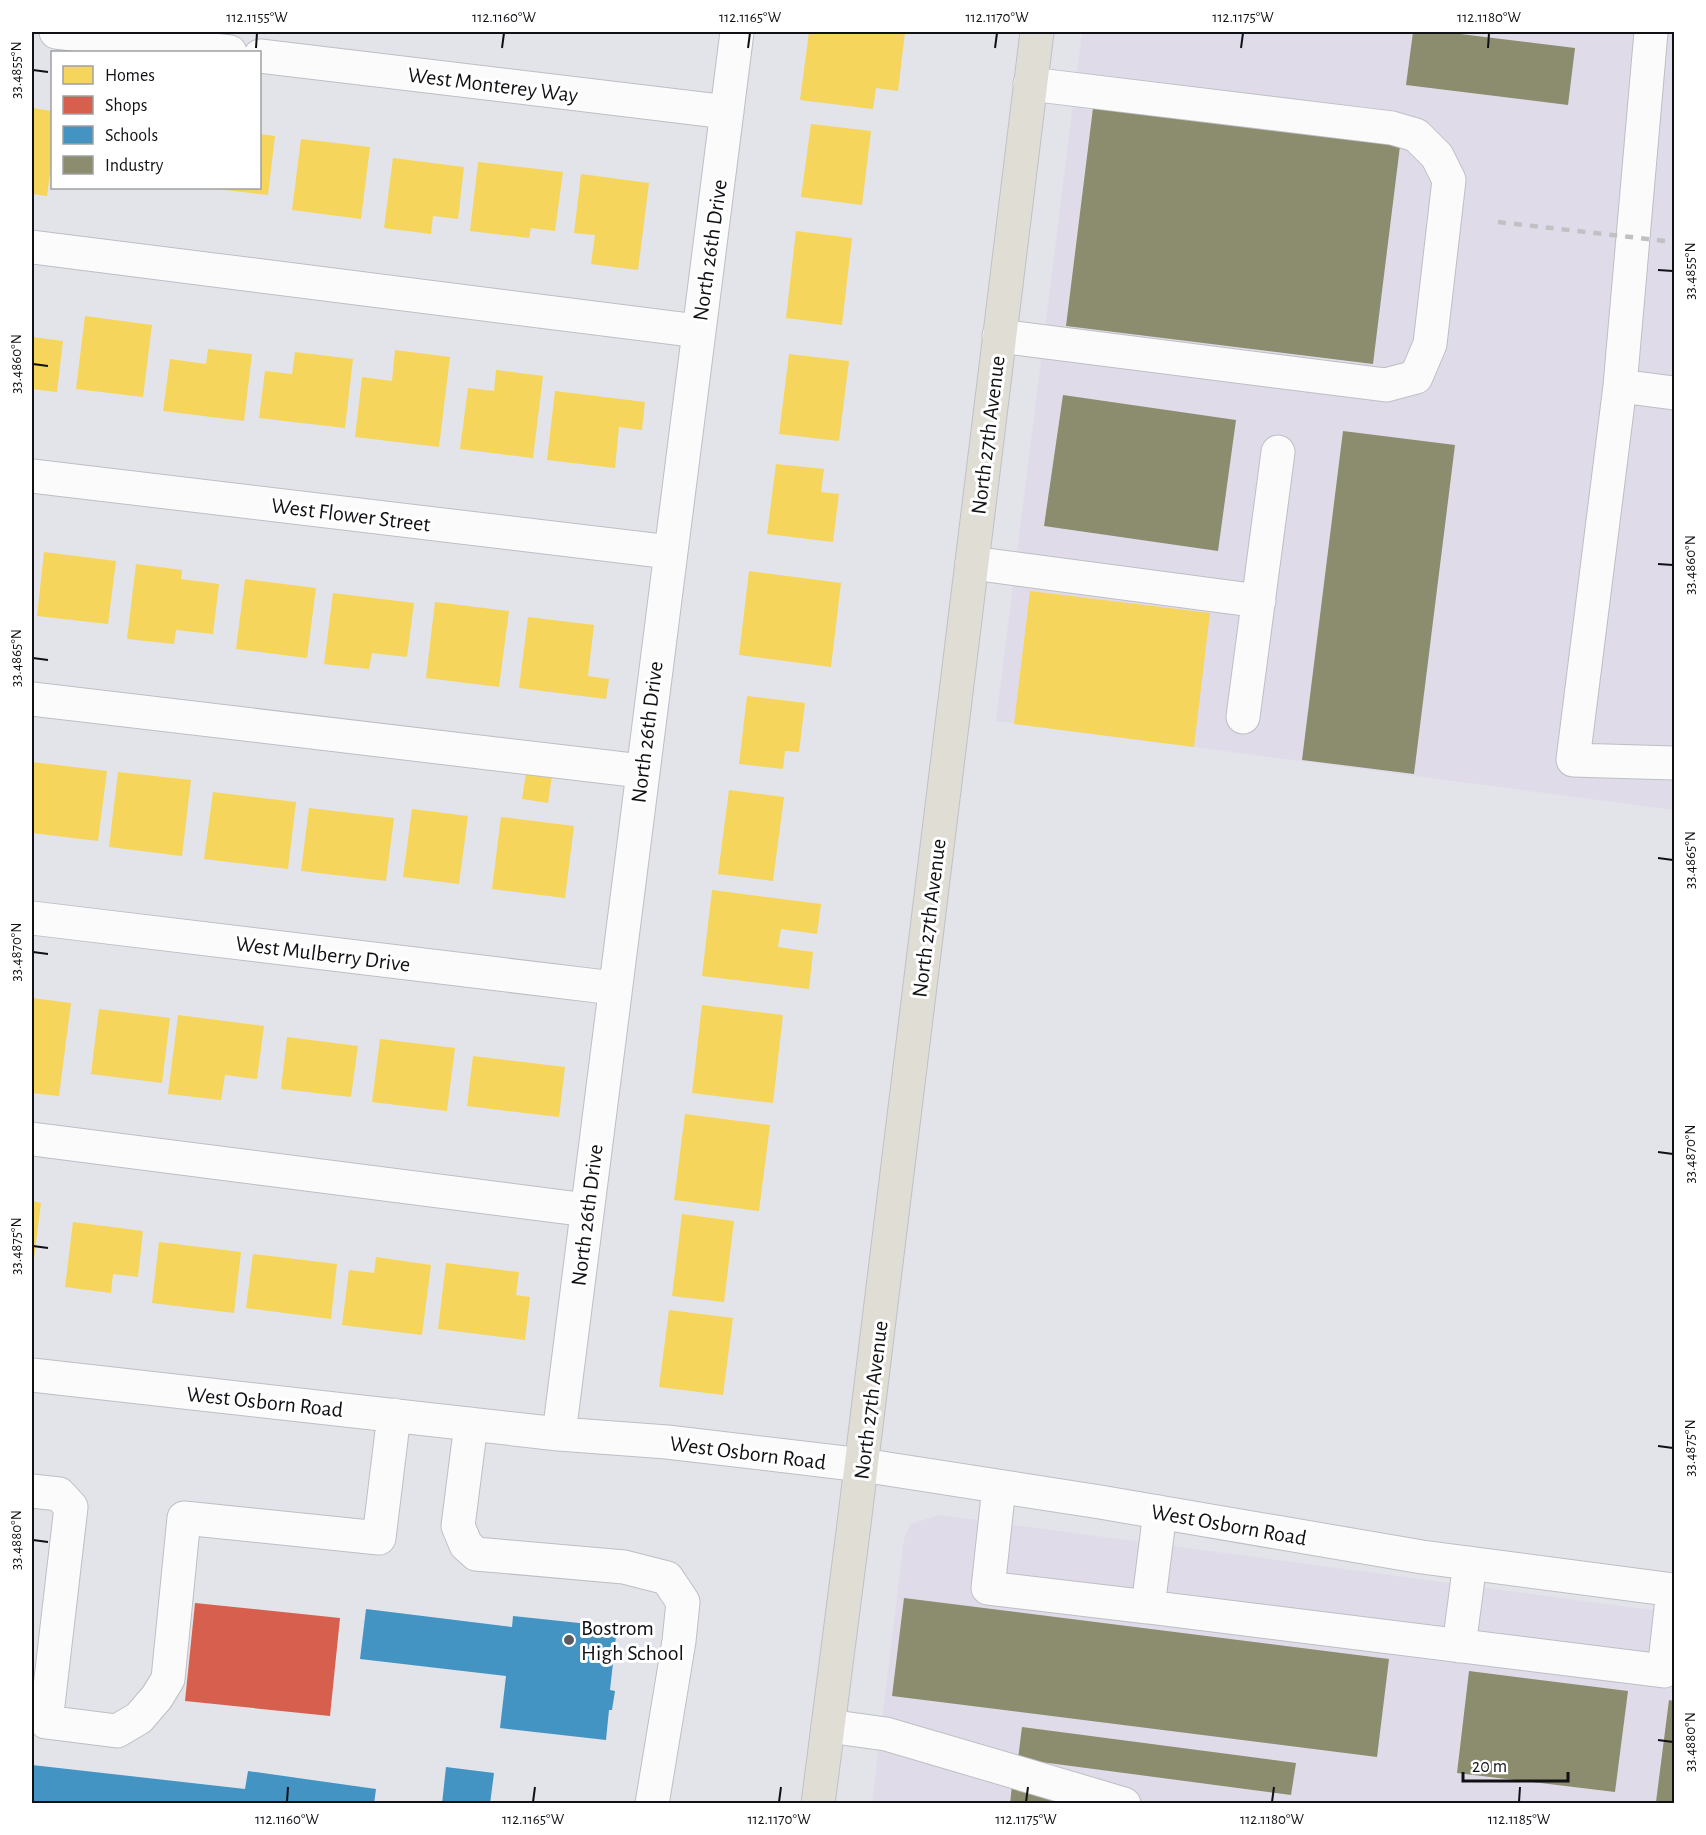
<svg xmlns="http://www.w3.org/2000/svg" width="1706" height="1835" font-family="'Alegreya Sans',sans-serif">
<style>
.industrial{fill:#e0dbe9}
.homes{fill:#f6d55c}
.shops{fill:#d6604d}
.schools{fill:#4393c3}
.industry{fill:#8c8c6e}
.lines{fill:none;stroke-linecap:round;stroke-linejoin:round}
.minor-casing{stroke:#bdbfc3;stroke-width:35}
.major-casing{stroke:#c0c1c4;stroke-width:35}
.minor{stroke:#fbfbfc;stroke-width:33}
.major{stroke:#e0ddd5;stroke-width:33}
.rail{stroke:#c0c1c3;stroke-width:4.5;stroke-dasharray:8 8;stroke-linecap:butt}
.ticks{fill:none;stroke:#101115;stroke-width:2}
.poi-dot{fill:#5a5b60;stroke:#fff;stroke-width:2}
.labels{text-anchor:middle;stroke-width:6;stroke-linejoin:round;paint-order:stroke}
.street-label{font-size:22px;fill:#101115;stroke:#fff}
.poi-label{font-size:22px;fill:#101115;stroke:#fff;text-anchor:start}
.neatline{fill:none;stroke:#101115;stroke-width:2}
.ticks-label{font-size:15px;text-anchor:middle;fill:#101115}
</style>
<rect width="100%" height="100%" fill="#e2e4ea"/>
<path class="industrial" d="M1082,32H1674V810L996,721Z
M940,1515L1674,1613V1803L872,1804L904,1539L910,1524Z"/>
<path class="homes" d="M809,32H905L898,91L876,88L873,109L800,100Z
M32,108L52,111V167H51L47,196L32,194Z
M811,124L871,131L862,205L801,197Z
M260,134L275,136L268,195L216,189L260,188Z
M301,139L370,147L361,219L292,210Z
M393,158L464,167L458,219L433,216L431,234L384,228Z
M478,162L563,172L555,231L531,228L529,238L470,231Z
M581,174L649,183L638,270L591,264L595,235L574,233Z
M796,231L852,238L842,325L786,318Z
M85,316L152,325L143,397L76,389Z
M32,337L63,341L57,392L32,389Z
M208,349L252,354L244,421L163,411L170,359L206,364Z
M395,350L450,357L439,447L355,437L362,377L392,381Z
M295,352L353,359L345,428L259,418L265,371L292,374Z
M789,354L849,361L839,441L779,434Z
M496,370L543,376L533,458L460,449L468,388L494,391Z
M555,391L645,402L642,430L619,427L615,468L547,460Z
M776,464L824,469L821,492L839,494L833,542L767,534Z
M44,552L116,561L108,624L37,616Z
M136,564L182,570L181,579L219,584L213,634L176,630L174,644L127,639Z
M749,571L841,583L831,667L739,655Z
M245,579L316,588L307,658L236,649Z
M1030,591L1210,613L1194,747L1014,724Z
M333,593L414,603L407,657L372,653L369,669L324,664Z
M435,602L509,611L499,687L426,678Z
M528,617L594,625L588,676L609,679L606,699L519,688Z
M747,696L805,703L799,752L785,751L783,769L739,764Z
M32,762L107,771L98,841L32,833Z
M118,772L191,780L182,856L109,847Z
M526,773L552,776L548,803L522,799Z
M729,790L784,797L773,881L718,874Z
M213,792L296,802L288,869L204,859Z
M309,808L394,818L386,881L301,871Z
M412,809L468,816L459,884L403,877Z
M501,817L574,826L565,898L492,889Z
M712,890L821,904L817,934L781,929L778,947L813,952L809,989L702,976Z
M32,998L71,1003L59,1096L32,1093L34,1071L32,1070Z
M702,1005L783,1015L773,1103L692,1093Z
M99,1009L170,1018L162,1083L91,1074Z
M178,1015L264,1026L257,1079L225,1075L221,1100L168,1094Z
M287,1037L358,1046L351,1097L281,1089Z
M380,1039L455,1048L447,1111L372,1102Z
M473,1056L565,1067L559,1117L467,1106Z
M685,1114L770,1125L759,1211L674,1200Z
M32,1201L41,1203L33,1267H32Z
M682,1214L734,1221L724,1302L672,1296Z
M73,1222L143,1231L138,1277L113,1274L111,1293L65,1287Z
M159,1242L241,1252L234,1313L152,1303Z
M253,1254L337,1264L331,1319L246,1308Z
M376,1257L431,1265L422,1335L342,1325L349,1270L374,1273Z
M446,1263L519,1272L516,1295L530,1297L525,1340L438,1329Z
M669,1310L733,1318L723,1395L659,1387Z"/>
<path class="shops" d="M195,1603L340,1618L330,1716L185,1701Z"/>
<path class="schools" d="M366,1609L512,1627L513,1616L617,1627L610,1690L615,1691L612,1710H609L606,1740L500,1728L506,1676L360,1659Z
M32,1765L245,1789L248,1771L376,1789L374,1804H32Z
M446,1767L494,1773L490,1804H442Z"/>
<path class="industry" d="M1413,32H1444L1575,48L1568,105L1406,85Z
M1093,108L1400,146L1373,364L1066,326Z
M1063,395L1236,420L1218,551L1044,526Z
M1343,431L1455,445L1414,774L1302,760Z
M904,1598L1389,1659L1377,1757L892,1696Z
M1469,1671L1628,1691L1615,1792L1457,1773Z
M1669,1700L1674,1701V1804L1656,1802Z
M1022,1727L1296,1763L1291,1795L1018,1759Z
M1012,1785L1055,1790L1053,1804H1010Z"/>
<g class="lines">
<g class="minor-casing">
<path id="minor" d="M56,32L230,52
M1651,32L1620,386L1674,393
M260,56L727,112
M32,247L698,331
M999,336L1386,385L1416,377L1430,344L1449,180L1437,156L1416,135L1392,128L1030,84
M1620,386L1573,760L1674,763
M32,476L670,552
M972,563L1259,601
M32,699L641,771
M1243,717L1278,452
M32,918L614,988
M32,1139L587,1210
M32,1375L559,1434L667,1442L862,1465L1100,1502L1422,1557L1674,1590
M471,1424L458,1526L466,1545L476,1554L624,1567L667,1578L683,1602L679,1641L652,1804
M559,1434L737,32
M999,1487L988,1588L1148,1607L1160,1512
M32,1491L59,1494L71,1507L46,1722L117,1731L139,1718L157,1697L168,1679L184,1518L379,1538L394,1415
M1148,1607L1664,1671L1673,1590
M1459,1646L1470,1563
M828,1726L886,1734L1124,1804"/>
</g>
<g class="major-casing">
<path id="major" d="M818,1804L853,1532L1037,32"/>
</g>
<use href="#minor" class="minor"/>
<use href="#major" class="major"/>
<path class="rail" d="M1498,222L1674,242"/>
</g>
<path class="ticks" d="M256,48L257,33M502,48L504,33M748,48L750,33M995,48L997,33M1241,48L1243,33M1488,48L1489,33M33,70L48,72M1658,270L1673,271M33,364L48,366M1658,564L1673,565M33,658L48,660M1658,858L1673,860M33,952L48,954M1658,1152L1673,1154M33,1246L48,1248M1658,1446L1673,1448M33,1540L48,1542M1658,1740L1673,1742M287,1802L288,1787M533,1802L535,1787M779,1802L781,1787M1026,1802L1028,1787M1272,1802L1274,1787M1519,1802L1520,1787"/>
<circle class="poi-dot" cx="569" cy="1640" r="6"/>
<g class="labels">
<g class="street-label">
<text transform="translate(493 84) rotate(7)" y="8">West Monterey Way</text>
<text transform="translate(709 250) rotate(-82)" y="8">North 26th Drive</text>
<text transform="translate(987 435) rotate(-83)" y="8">North 27th Avenue</text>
<text transform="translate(351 514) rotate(7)" y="8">West Flower Street</text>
<text transform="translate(646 732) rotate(-83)" y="8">North 26th Drive</text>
<text transform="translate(928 918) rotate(-83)" y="8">North 27th Avenue</text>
<text transform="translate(323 953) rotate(7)" y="8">West Mulberry Drive</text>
<text transform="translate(586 1215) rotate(-83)" y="8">North 26th Drive</text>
<text transform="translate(870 1400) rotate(-83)" y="8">North 27th Avenue</text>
<text transform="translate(265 1401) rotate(6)" y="8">West Osborn Road</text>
<text transform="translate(748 1452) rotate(7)" y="8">West Osborn Road</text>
<text transform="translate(1229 1524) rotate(10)" y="8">West Osborn Road</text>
</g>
<g class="poi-label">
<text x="581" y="1635">Bostrom<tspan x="581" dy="25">High School</tspan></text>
</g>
</g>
<rect width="1706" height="1835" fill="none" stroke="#ffffff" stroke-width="66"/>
<rect x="51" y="51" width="210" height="138" fill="#ffffff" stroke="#9fa0a1" stroke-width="1.5"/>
<rect x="63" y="66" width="30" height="18" fill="#f6d55c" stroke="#9fa0a1" stroke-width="1.5"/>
<text x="105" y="81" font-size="18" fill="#101115">Homes</text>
<rect x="63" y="96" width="30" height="18" fill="#d6604d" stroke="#9fa0a1" stroke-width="1.5"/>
<text x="105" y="111" font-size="18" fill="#101115">Shops</text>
<rect x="63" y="126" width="30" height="18" fill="#4393c3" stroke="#9fa0a1" stroke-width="1.5"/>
<text x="105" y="141" font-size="18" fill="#101115">Schools</text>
<rect x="63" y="156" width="30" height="18" fill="#8c8c6e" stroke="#9fa0a1" stroke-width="1.5"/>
<text x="105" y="171" font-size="18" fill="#101115">Industry</text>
<path d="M1463 1772v9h105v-9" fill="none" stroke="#101115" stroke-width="3"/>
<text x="1472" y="1772" font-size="18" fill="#101115" stroke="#ffffff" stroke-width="4.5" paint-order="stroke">20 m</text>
<rect x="33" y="33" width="1640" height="1769" class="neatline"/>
<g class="ticks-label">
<text x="257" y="22">112.1155°W</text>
<text x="504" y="22">112.1160°W</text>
<text x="750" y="22">112.1165°W</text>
<text x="997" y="22">112.1170°W</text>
<text x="1243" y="22">112.1175°W</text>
<text x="1489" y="22">112.1180°W</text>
<text transform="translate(16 70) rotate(-90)" y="5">33.4855°N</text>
<text transform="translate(1690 271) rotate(-90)" y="5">33.4855°N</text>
<text transform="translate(16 364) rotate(-90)" y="5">33.4860°N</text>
<text transform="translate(1690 565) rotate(-90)" y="5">33.4860°N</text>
<text transform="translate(16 658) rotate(-90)" y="5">33.4865°N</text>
<text transform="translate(1690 860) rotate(-90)" y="5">33.4865°N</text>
<text transform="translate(16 952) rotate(-90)" y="5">33.4870°N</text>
<text transform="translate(1690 1154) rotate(-90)" y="5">33.4870°N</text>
<text transform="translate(16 1246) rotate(-90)" y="5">33.4875°N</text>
<text transform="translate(1690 1448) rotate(-90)" y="5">33.4875°N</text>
<text transform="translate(16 1540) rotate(-90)" y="5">33.4880°N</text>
<text transform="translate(1690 1742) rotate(-90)" y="5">33.4880°N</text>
<text x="287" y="1824">112.1160°W</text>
<text x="533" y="1824">112.1165°W</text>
<text x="779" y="1824">112.1170°W</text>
<text x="1026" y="1824">112.1175°W</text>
<text x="1272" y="1824">112.1180°W</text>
<text x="1519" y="1824">112.1185°W</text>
</g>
</svg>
